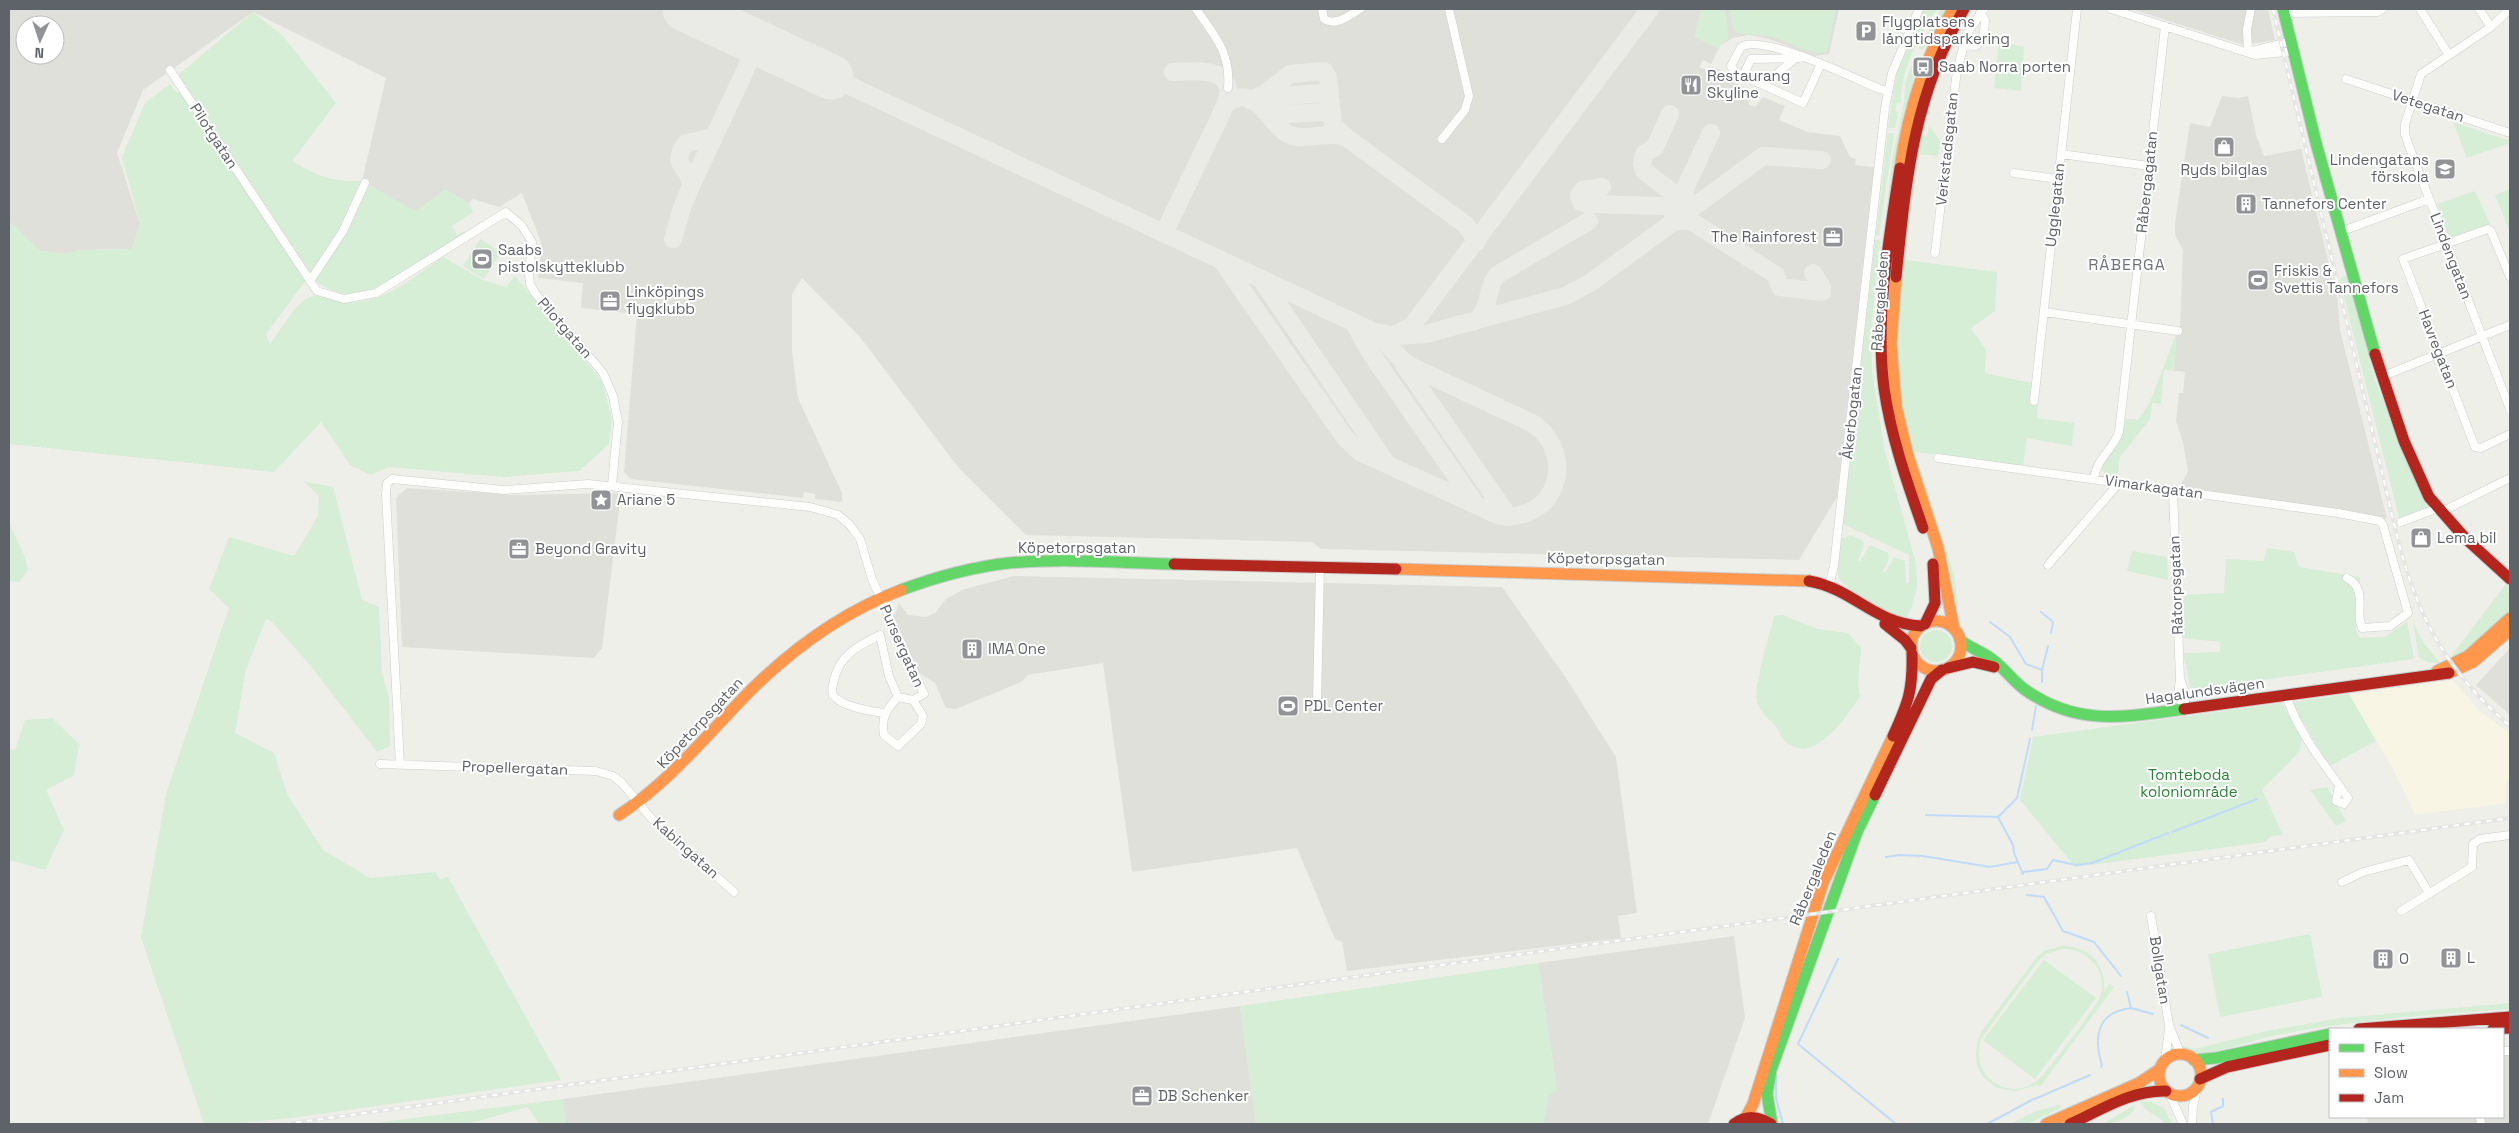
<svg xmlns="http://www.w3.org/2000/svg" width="2519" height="1133" font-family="'Space Grotesk',sans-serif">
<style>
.commercial{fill:#f8f5e4}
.industrial{fill:#e0e0db;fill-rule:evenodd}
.green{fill:#d6edd6;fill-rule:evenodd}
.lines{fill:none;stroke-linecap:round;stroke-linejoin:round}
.stream{stroke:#bfdbf9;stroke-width:2}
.taxiway{stroke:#eaeae7;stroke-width:18}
.runway{stroke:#eaeae7;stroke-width:45}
.street-casing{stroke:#cccdcc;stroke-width:9}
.fast-casing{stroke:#cbcccc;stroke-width:13}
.slow-casing{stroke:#cbcccc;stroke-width:13}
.jam-casing{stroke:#cbcccc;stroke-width:13}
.street{stroke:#fdfdfc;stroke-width:8}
.fast{stroke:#63d668;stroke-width:11}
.slow{stroke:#ff974d;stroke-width:11}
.jam{stroke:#b3261e;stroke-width:11}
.rail-casing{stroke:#e5e5e4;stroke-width:4}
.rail{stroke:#fff;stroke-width:2;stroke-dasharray:5.5;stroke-linecap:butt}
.labels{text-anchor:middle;stroke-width:4;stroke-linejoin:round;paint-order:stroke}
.poi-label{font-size:15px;fill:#5e6269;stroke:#fff;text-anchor:start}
.street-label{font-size:15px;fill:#5e6269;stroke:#fff}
.park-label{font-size:15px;fill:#2b8237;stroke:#fff}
.neighbourhood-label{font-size:16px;letter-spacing:1px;fill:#6f747b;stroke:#fff}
</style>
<rect width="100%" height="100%" fill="#efefea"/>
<path class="commercial" d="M2453,680L2480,711L2510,734V777L2506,782L2505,803L2415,815L2394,771L2349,694Z"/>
<path class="industrial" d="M9,9H1839L1829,54L1815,56L1769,39L1749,35L1732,38L1720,46L1711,64L1703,60L1699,67L1710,72L1712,67L1723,71L1721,77L1753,92L1748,104L1755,107L1763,97L1785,106L1779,120L1808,132L1840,136L1850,157L1856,159L1855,165L1874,167L1837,497L1799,560L1321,549L1312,542L1026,535L958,467L860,337L802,278L792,294V351L798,398L842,493V502L815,499V494L804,492L803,498L631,479L624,472L637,314L581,308L583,283L538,278L542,245L522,193L499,207L473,199L469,203L445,190L415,212L362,181L386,78L253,12L143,90L117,153L140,224L132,249L81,250L64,254L40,251L9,221ZM25,25H55V55H25Z
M2131,9H2268L2275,40L2244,45Z
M2222,96L2238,98L2248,96L2256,135L2264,156L2301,149L2338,301L2340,330L2387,519L2180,486L2188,472L2183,442L2176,421L2179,393H2183L2185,372L2174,371L2176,334L2180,327L2183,250L2175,235V223L2190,123L2210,127Z
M407,488L516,495L621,493L602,648L594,658L402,647L396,498Z
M1013,576L1502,587L1564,675L1616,757L1637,913L1618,916L1621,938L1347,971L1342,942L1335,939L1297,848L1132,872L1103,663L1028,675L1021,682L956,709L946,708L935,683L919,673L894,617L899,603L908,615L926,617L935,613L946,599L962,590Z
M2510,648V715L2476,685Z
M1734,936L1745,1018L1708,1124H1543L1549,1095L1557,1090L1538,963Z
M1240,1006L1256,1124H566L563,1099Z
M2510,1054V1124H2368L2367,1117H2503V1055Z"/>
<path class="green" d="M1701,9H1725L1729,38L1717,48L1694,37Z
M1730,9H1836L1827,52C1806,56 1788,40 1767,36C1755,34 1742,37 1733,30Z
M1923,9H1937C1919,36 1901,68 1901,102L1897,103L1895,111L1898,112L1895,128H1888L1896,75Z
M1941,9H1949L1923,50L1919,48Z
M253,12L283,36L336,103L292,161C319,177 330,181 362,181L346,219L310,275L178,75Z
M1999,42L2024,47L2021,91L1994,88Z
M1911,66L1915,68L1880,290H1878L1892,160L1904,102L1905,84Z
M170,84L177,93L181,91L306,280L266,334L270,344C280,332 295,302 310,297C322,293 342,303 355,302C388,301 417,274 443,257L483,280L506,287L515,276L602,381L612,419L609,444L579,471L503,477L389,467L371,475L350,465L321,422L274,472L9,444V221L40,251L64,254L81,250L132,249L140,224L122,157L145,103Z
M2453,122L2510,141V143L2467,158Z
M1929,126L1940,140L1938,156L1918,154L1905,260L1997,272L1995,311L1971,328L1986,350L1985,373L2032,383L2031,401L2038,405L2037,418L2074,423L2072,446L2027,438L2023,466L1915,452L1954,574L1958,604L1953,605L1911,452L1898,389L1896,319L1918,134L1927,136Z
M1888,133L1894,134L1879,236L1876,235Z
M369,185L415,211L445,190L469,203L473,212L452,226L457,235L464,231L466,234C437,251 383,293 350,294C337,294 326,288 315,281L347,232Z
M2510,189V232L2495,195Z
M2475,191L2490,224L2450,238L2437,204Z
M480,239L501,252L484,279L463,266Z
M1878,239L1880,242L1871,332L1872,372L1885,452L1916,564L1917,588L1912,607L1906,620L1899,616L1891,618C1883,613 1841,585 1839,578C1836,566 1840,551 1841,539L1850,535L1862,540L1864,544L1858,561H1860L1870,545L1888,553L1889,558L1883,572L1885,573L1894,557L1905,561L1906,583H1909V555L1843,524L1875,241Z
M2344,276H2349L2375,380L2421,494L2430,507L2425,512L2399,518L2340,281Z
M2176,334L2174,371L2164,370L2161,404L2152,403L2150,419L2119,458L2118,479L2106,476L2102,470V465L2119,443L2126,419L2138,420L2150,402Z
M303,481L333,487L362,600L379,607L382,674L389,697L390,746L377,752L310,665L272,622L266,619L246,669L235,733L274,753L288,796L323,850L370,878L435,872L440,879L448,877L561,1080L291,1118L231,1124H204L141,937L166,794L229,608L209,589L229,537L294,556L318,516L319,496Z
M9,523L25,557L28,570L19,582L9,581Z
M2267,548L2294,552L2299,567L2360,577L2355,630L2360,638L2384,637L2407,622L2414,659L2191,690L2183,653L2220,652V642L2183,638L2181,595L2224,593L2226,559L2264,561Z
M2132,551L2167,557L2168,580L2127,571Z
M2506,584L2510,588V612L2464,653L2455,658L2452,655Z
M1783,615L1817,629L1848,633L1861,648L1858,683L1860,696C1848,715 1814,767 1786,742C1782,738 1780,733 1778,729C1771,720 1760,713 1757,702C1753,685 1770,635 1774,616Z
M2413,622L2423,642L2440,663L2427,662L2419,658Z
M1920 646a16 16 0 1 1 32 0a16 16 0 1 1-32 0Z
M2349,694L2376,741L2330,766L2294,708L2293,702Z
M2282,703L2302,739L2299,752L2262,790L2283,835L2271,836L2265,842L2075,867L2020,800L2033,737Z
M52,718L79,744L74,775L46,790L64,830L45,870L9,860V749L15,750L25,720Z
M2327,787L2346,821L2336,826L2310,790Z
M2310,934L2322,997L2220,1017L2208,954Z
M2061,946C2088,945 2107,964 2104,991L2110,984L2114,987L2040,1087L2037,1085L2016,1091L1997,1088L1983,1077L1977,1066L1976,1055L1977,1043L1981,1032L2036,958L2044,951ZM2062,949C2087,948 2109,971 2100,997C2096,1007 2047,1072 2038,1080C2035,1082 2031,1084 2028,1086C2015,1092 1998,1088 1989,1078C1978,1067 1977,1053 1981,1039L2039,960L2046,954Z
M2044,960L2096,998L2035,1079L1983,1040Z
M1538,963L1557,1090L1549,1095L1543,1124H1256L1240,1006Z
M2510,1003V1009C2427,1015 2345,1020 2263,1038C2244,1043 2193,1064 2181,1045L2194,1049L2262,1032L2340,1018Z
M563,1099L566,1124H539L528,1107L468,1124H367Z
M2149,1101L2164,1108L2172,1124H2166C2158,1115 2146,1113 2140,1102Z
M2060,1105L2061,1108L2027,1124H2010L2036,1111Z
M2134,1105L2135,1109C2129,1118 2113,1124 2103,1124Z"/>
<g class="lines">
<path class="stream" d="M2041,612L2053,622L2051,633
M1990,622L2010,637L2026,664L2042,670
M2042,682V670L2048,646
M2032,730L2036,706
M1926,815L1998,817
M2172,832L2257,799
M1886,857L1899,855L1923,856L1990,867L2017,862
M2023,872L2047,869L2053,860L2076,865L2092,863L2168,833
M2023,874L2014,853L2013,845L1998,817L2017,798L2030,739
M2027,895L2044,897L2063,931L2094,942L2121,976
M1838,959L1798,1044L1896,1124
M2127,992L2131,1008L2153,1014
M2181,1025L2208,1038
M2101,1067L2102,1065C2093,1037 2097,1012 2131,1008
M1776,1077V1098L1783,1124
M1987,1124L2030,1101L2090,1075
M2213,1124L2211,1112L2223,1106V1099"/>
<path class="taxiway" d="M831,77L1370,330C1387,339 1394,356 1410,366L1534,424C1578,457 1556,522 1500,516L1360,452L1345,438L1222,261
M1259,98L1322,93L1330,98
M1250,100L1263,95L1290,74L1324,71L1328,77L1333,125L1347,138
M1226,104C1256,82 1267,121 1286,133C1302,144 1328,129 1347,138L1466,225L1477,242
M1262,104L1287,114L1325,112L1332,117
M1670,114L1655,147L1644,154L1642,163L1644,171L1681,199L1684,207
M691,186C692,166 668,167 686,143L714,137
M1602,187L1583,190L1579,195L1581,202L1588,204L1666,206L1673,211L1674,218L1671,223
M1683,211L1686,186L1711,133
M1673,222L1684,220L1694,223L1776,275L1780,287L1822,292
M1164,233L1226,104C1238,66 1196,71 1173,72
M673,239L682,208L691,186L758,43
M1813,273L1822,287L1821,292
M1261,279L1387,464
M1473,322C1492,311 1485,290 1497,275L1589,221
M1354,323L1370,352L1476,505
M1376,332L1397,336L1426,334L1565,296L1590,283L1763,156L1822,160
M1394,335L1411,327L1650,9
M1404,365L1509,517"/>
<path class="runway" d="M685,9L831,77"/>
<g class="street-casing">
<path id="street" d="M1196,9C1215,36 1231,53 1228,88
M1322,9L1324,19C1336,27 1349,15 1360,9
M2111,9L2255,55L2294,51
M2420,9L2449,55
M2479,9L2491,27
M2510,9L2491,27L2421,74L2405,124V134L2409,146L2510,409
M2285,13L2377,12L2382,9
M1963,45L1976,46C1985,40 1984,30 1985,20L1980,13
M2248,52L2292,41
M2248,52L2247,29L2251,9
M1821,64L1803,103L1735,72L1731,66L1741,47C1762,33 1855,79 1880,89L1887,91
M170,70L317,291L344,299L376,293L506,212L522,226L532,242L529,274L530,284L535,293L593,361L603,373L613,396L618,422L612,485
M1743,76L1751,59L1799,58
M2346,79L2510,133
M1763,85L1796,58
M1442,139L1465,110L1469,96L1449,9
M2061,154L2149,166
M2014,173L2058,179
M2340,232L2429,199
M1935,253L1957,70L1967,34L1984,9
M2510,277L2491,231L2488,229L2403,259L2475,447L2481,448L2510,434
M310,281L343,231L365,183
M2044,312L2178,331
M2381,377L2510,325
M2034,401L2077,9
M1938,458L2338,513L2380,521L2383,525L2408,613L2390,626L2362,628C2354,611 2369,590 2347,578
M2094,479C2096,459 2113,450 2119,432L2165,26
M2173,490L2180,679L2178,694L2184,709
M2441,512L2510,478
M2401,522L2438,508
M2048,565L2119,483
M1829,586L1834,566L1885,108L1892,73L1919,9
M2180,679L2186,695L2184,709
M2286,695C2296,727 2319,758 2339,785L2336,801L2344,804L2348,798L2339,785
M1317,701L1320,568
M884,713C871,711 841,707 833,695C831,690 833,684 834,680C840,654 858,646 880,635L889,676L898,697L913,700L923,716L921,724L898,746L884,735C881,717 886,710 898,697
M380,764L596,771L613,776L622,783L651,818L734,892
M400,764L386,494L387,483L392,479L504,490L588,484L810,507L838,515L850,525L860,539L872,579L924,694L913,700
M2342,882L2363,872L2409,860L2429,893
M2401,911L2472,867L2473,844L2480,839L2510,835
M2151,916L2169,1025L2181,1055
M2503,1051H2510
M2165,1061L2169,1029
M2169,1093L2183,1124
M2480,1117L2481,1124
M2192,1124L2193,1106L2198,1086"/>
</g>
<g class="fast-casing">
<path id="fast" d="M2283,9L2316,143L2375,354
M901,590C936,577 972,567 1009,563C1063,558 1119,563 1174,564
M1960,640C1970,648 1983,652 1993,660C2004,668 2012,680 2024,689C2077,727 2124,717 2184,709
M2194,1060L2216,1058L2330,1034
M1772,1124L1767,1094L1771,1070L1857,832L1875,795"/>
</g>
<g class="slow-casing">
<path id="slow" d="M1900,168C1908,111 1924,59 1953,9
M1896,277L1891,344L1896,406L1908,456L1938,548L1954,629
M1396,569L1809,581
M1911 646a25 25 0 1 1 50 0a25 25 0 1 1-50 0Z
M2437,671L2468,656L2510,618
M2449,673L2473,662L2510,630
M619,815C672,780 709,732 753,688C796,646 845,611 901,590
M2159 1075a21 21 0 1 1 42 0a21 21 0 1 1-42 0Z
M1746,1117L1753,1104L1823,883L1893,736
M2046,1124L2139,1083L2160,1069"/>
</g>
<g class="jam-casing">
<path id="jam" d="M1900,168C1889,237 1875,318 1884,388C1891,437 1907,482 1923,528
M1896,277C1906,180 1913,96 1964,9
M2375,354L2404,441L2429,497L2465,538L2510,579
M1174,564L1396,569
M1809,581C1854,589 1873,623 1921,626
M1885,624L1905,640L1911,648
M1925,624L1935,603L1933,564
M1948,668L1973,662L1994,667
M2184,709L2449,673
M1893,736C1908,703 1913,691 1912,654
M1875,795L1931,679L1942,670
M2359,1029L2510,1017
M2493,1029L2510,1028
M2200,1079L2227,1067L2330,1045
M1734,1124C1747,1115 1758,1116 1771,1124
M2070,1124C2101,1110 2131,1090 2166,1091"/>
</g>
<use href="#street" class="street"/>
<use href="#fast" class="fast"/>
<use href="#slow" class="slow"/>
<use href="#jam" class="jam"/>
<g class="rail-casing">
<path id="rail" d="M2273,9L2397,536C2417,617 2447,672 2510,726
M285,1124L2510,818"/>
</g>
<use href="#rail" class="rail"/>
</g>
<defs>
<g id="parking-square" transform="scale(1.125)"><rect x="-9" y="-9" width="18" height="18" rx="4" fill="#919396" stroke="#fff"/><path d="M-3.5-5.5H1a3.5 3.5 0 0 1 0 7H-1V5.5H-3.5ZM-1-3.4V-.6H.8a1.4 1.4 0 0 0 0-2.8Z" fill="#fff"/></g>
<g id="bus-square" transform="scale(1.125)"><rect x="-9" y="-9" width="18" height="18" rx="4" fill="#919396" stroke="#fff"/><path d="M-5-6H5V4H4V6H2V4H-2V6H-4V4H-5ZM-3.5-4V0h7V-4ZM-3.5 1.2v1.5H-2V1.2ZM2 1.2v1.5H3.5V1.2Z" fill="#fff"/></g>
<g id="restaurant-square" transform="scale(1.125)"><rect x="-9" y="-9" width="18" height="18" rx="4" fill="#919396" stroke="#fff"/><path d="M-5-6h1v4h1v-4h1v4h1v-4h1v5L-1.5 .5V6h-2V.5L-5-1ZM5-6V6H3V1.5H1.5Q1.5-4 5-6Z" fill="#fff"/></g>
<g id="shop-square" transform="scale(1.125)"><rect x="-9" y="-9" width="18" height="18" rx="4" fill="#919396" stroke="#fff"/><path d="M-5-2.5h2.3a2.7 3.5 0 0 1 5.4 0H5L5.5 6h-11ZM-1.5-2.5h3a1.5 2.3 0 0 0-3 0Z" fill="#fff"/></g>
<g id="school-square" transform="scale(1.125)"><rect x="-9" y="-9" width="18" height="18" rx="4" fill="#919396" stroke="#fff"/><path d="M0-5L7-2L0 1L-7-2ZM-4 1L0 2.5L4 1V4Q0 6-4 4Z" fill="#fff"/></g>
<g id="building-square" transform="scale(1.125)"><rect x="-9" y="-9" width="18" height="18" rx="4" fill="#919396" stroke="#fff"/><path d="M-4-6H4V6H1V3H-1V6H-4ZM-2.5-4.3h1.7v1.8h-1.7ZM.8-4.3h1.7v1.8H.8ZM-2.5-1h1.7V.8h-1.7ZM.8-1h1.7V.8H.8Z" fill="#fff"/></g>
<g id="office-square" transform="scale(1.125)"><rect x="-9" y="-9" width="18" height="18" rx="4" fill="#919396" stroke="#fff"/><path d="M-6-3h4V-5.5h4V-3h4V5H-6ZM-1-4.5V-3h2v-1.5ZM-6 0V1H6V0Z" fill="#fff"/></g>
<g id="stadium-square" transform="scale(1.125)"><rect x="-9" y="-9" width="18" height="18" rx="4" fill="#919396" stroke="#fff"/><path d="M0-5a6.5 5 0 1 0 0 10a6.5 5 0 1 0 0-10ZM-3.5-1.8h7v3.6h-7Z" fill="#fff"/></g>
<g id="sight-square" transform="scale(1.125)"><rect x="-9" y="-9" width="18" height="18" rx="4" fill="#919396" stroke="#fff"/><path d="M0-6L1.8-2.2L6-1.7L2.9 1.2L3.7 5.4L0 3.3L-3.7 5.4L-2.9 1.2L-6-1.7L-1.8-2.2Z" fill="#fff"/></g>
</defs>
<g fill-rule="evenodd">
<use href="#parking-square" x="1866" y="31"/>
<use href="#bus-square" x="1923" y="67"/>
<use href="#restaurant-square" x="1691" y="85"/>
<use href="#shop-square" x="2224" y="147"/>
<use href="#school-square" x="2445" y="169"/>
<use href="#building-square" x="2246" y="204"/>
<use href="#office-square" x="1833" y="237"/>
<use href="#stadium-square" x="482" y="259"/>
<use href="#stadium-square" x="2258" y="280"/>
<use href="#office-square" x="610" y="301"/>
<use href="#sight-square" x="601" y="500"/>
<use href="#shop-square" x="2421" y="538"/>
<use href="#office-square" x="519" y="549"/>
<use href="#building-square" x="972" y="649"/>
<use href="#stadium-square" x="1288" y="706"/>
<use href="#building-square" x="2451" y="958"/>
<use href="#building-square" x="2383" y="959"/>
<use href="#office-square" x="1142" y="1096"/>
</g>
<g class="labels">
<g class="poi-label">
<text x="1882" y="27">Flygplatsens<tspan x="1882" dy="17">långtidsparkering</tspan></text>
<text x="1939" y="72">Saab Norra porten</text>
<text x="1707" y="81">Restaurang<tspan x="1707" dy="17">Skyline</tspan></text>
<text x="2429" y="165" text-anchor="end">Lindengatans<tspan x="2429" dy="17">förskola</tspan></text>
<text x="2224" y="175" text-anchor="middle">Ryds bilglas</text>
<text x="2262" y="209">Tannefors Center</text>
<text x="1817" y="242" text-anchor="end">The Rainforest</text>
<text x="498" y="255">Saabs<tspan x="498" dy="17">pistolskytteklubb</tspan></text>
<text x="2274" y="276">Friskis &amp;<tspan x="2274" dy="17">Svettis Tannefors</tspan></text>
<text x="626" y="297">Linköpings<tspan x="626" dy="17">flygklubb</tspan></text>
<text x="617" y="505">Ariane 5</text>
<text x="2437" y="543">Lema bil</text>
<text x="535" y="554">Beyond Gravity</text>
<text x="988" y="654">IMA One</text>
<text x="1304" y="711">PDL Center</text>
<text x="2467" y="963">L</text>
<text x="2399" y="964">O</text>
<text x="1158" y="1101">DB Schenker</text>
</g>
<g class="street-label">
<text transform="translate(2428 106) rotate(18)" y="5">Vetegatan</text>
<text transform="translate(214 136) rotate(57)" y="5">Pilotgatan</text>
<text transform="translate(1947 149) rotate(-84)" y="5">Verkstadsgatan</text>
<text transform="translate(2147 182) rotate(-84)" y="5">Råbergagatan</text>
<text transform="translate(2055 205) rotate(-84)" y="5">Ugglegatan</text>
<text transform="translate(2451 256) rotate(69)" y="5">Lindengatan</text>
<text transform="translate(1880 301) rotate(-86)" y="5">Råbergaleden</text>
<text transform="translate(565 328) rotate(49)" y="5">Pilotgatan</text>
<text transform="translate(2438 349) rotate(69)" y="5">Havregatan</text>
<text transform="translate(1852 413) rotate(-84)" y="5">Åkerbogatan</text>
<text transform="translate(2154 487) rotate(8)" y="5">Vimarkagatan</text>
<text x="1077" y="553">Köpetorpsgatan</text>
<text transform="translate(1606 559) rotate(1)" y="5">Köpetorpsgatan</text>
<text transform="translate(2176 585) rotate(-92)" y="5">Råtorpsgatan</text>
<text transform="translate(902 646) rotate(66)" y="5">Pursergatan</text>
<text transform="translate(2205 691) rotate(-8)" y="5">Hagalundsvägen</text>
<text transform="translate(700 723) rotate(-47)" y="5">Köpetorpsgatan</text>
<text transform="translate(515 768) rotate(2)" y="5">Propellergatan</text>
<text transform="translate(686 848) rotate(42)" y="5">Kabingatan</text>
<text transform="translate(1813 878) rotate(-68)" y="5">Råbergaleden</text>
<text transform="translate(2160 970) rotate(81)" y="5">Bollgatan</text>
</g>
<g class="park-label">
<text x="2189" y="780">Tomteboda<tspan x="2189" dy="17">koloniområde</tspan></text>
</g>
<g class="neighbourhood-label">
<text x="2127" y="270">RÅBERGA</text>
</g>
</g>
<rect width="2519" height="1133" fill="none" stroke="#5e6269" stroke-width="20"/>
<rect x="2329" y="1028" width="175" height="90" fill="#ffffff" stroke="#bfc0c3"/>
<rect x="2339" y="1044" width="25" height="8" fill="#63d668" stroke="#bfc0c3"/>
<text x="2374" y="1053" font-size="15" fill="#5e6269">Fast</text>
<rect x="2339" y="1069" width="25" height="8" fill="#ff974d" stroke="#bfc0c3"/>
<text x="2374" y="1078" font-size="15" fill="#5e6269">Slow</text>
<rect x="2339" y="1094" width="25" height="8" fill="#b3261e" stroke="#bfc0c3"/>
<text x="2374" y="1103" font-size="15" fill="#5e6269">Jam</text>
<g transform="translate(40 40) rotate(183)"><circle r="24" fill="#ffffff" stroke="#bfc0c3"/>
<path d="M0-4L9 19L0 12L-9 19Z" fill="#919396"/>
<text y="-8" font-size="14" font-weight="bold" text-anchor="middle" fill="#5e6269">N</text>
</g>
</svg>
